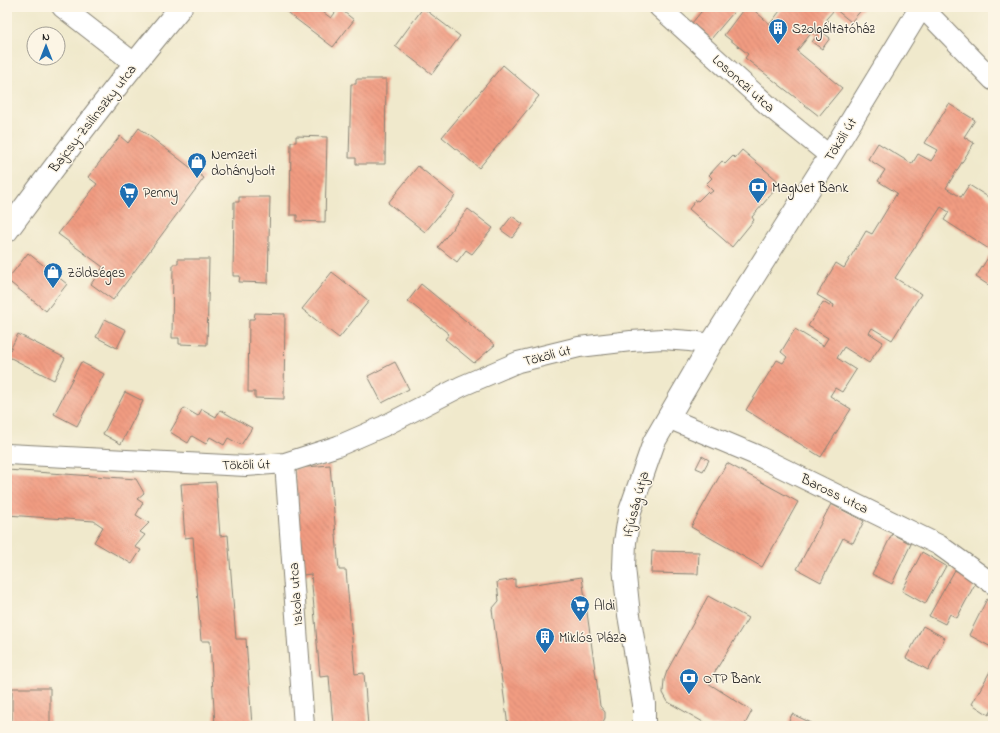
<svg xmlns="http://www.w3.org/2000/svg" width="1000" height="733" font-family="'Indie Flower',sans-serif">
<style>
.building{fill:url(#building-back-hatch)}
.lines{fill:none;stroke-linecap:round;stroke-linejoin:round}
.minor-casing{stroke:#868274;stroke-width:22}
.tertiary-casing{stroke:#868274;stroke-width:24}
.minor{stroke:#fff;stroke-width:20}
.tertiary{stroke:#fff;stroke-width:22}
.labels{text-anchor:middle;stroke-width:3;stroke-linejoin:round;paint-order:stroke}
.poi-label{font-size:14px;fill:#1c1c1c;stroke:#fcf5e5;text-anchor:start}
.street-label{font-size:14px;fill:#1c1c1c;stroke:#fcf5e5}
</style>
<defs>
<pattern id="building-back-hatch" width="6" height="6" patternUnits="userSpaceOnUse"><rect width="6" height="6" fill="#f19b81"/><path d="M-1 5l2 2M0 0l6 6M5-1l2 2" fill="none" stroke="#ce856f"/></pattern>
</defs>
<rect width="100%" height="100%" fill="#fcf5e5"/>
<filter id="ink" filterUnits="userSpaceOnUse"><feTurbulence type="fractalNoise" baseFrequency=".025" numOctaves="2"/><feDisplacementMap in="SourceGraphic" scale="8" xChannelSelector="R" yChannelSelector="G"/><feConvolveMatrix kernelMatrix="1 2 1 2 8 2 1 2 1" color-interpolation-filters="sRGB"/></filter>
<filter id="wash" filterUnits="userSpaceOnUse"><feTurbulence type="fractalNoise" baseFrequency=".012" numOctaves="4" result="noise"/><feDisplacementMap in="SourceGraphic" scale="16" xChannelSelector="R" yChannelSelector="G"/><feGaussianBlur stdDeviation="0.9" result="paint"/><feColorMatrix in="noise" values="0 0 0 0 0 0 0 0 0 0 0 0 0 0 0 0 0 1.4 0 .05"/><feComposite in="paint" operator="in"/></filter>
<g filter="url(#wash)">
<rect width="100%" height="100%" fill="#f0e9cc"/>
<g id="blocks">
<path class="building" d="M280,7H316L331,18L339,8L354,20L333,47Z
M705,7H738L711,39L692,23Z
M745,7H750L770,24L783,7H864L851,22L835,9L826,19L828,21L820,30L830,38L822,49L812,42L817,35L812,32L797,51L842,88L819,116L745,58L748,54L724,35Z
M423,8L460,36L432,74L395,46Z
M503,65L539,96L479,168L442,137Z
M356,79H386L385,164H356V158H349L351,84H356Z
M949,104L975,120L964,137L974,143L946,188L961,197L969,185L993,200V288L976,277L992,251L944,220L949,212L941,207L895,278L921,294L892,340L872,328L869,333L883,342L869,363L844,347L837,358L856,370L842,392L835,388L830,396L851,409L821,457L746,410L777,360L783,363L787,357L781,352L795,329L823,346L828,338L808,326L823,302L833,308L834,305L817,295L836,263L844,268L866,231L872,234L897,193L878,181L885,170L868,159L878,143L912,164L918,154L931,161L938,150L925,143Z
M139,128L204,178L113,300L91,284L103,267L58,234L97,184L88,177L120,136L128,143Z
M296,136L327,137L325,222L297,221V215H290L291,142H296Z
M742,150L778,181L771,189L774,191L752,217L754,220L732,247L689,209L696,200L698,201L707,192L709,194L713,191L706,184L712,178L709,175L722,161L725,164L733,156L735,158Z
M418,166L455,196L425,232L388,203Z
M239,197H270L268,283L239,282L240,276H233L234,202H239Z
M468,209L493,228L472,254L466,250L457,262L438,247Z
M512,216L523,224L512,238L501,230Z
M28,253L67,284L46,311L7,280Z
M178,259H209L207,345L179,344V338H172L173,264H178Z
M332,272L369,301L339,338L302,309Z
M421,284L495,345L474,363L445,339L449,334L408,301Z
M255,313L285,314L284,399L255,398V392H248L249,319H254Z
M105,319L126,330L117,348L96,337Z
M18,334L65,358L54,380L7,356Z
M81,362L104,374L77,426L54,414Z
M395,362L409,389L382,403L368,376Z
M125,392L143,401L121,444L103,434Z
M184,408L198,416L202,409L216,417L220,410L252,428L241,445L228,438L224,445L210,437L206,444L192,436L188,443L170,432Z
M702,456L709,460L703,471L696,468Z
M727,463L798,502L762,567L691,527Z
M330,465L339,570H346L355,674L364,673L368,726H333L329,676L320,677L311,574L303,575L294,468Z
M7,470L136,479L144,493L137,499L143,503L136,515L149,523L140,532L145,535L135,547L141,550L132,564L94,542L103,527L94,521L7,515Z
M216,482L220,536L228,535L236,639H246L252,726H215L210,641H201L193,537L185,538L181,484Z
M831,504L864,521L853,543L843,538L821,582L797,569Z
M892,534L911,544L892,584L872,574Z
M652,551L699,552L698,574L651,573Z
M922,552L946,566L925,604L902,591Z
M955,570L976,582L957,618L950,614L945,624L929,616Z
M582,577L599,698L600,706L605,712V718L603,722L595,724L589,722L577,726H508L492,609L499,601L497,582L515,579V587Z
M708,596L748,618L708,683L752,711L744,726H710L668,702L663,693L664,680L667,671Z
M987,599L993,603V648L969,635Z
M923,626L945,638L928,670L906,658Z
M993,666V708L989,715L972,704Z
M12,688H50V726H12Z
M792,714L818,726H787Z"/>
</g>
</g>
<g filter="url(#ink)">
<use href="#blocks" fill-opacity="0" stroke="#868274" stroke-width="1"/>
<g class="lines">
<g class="minor-casing">
<path id="minor" d="M62,7L134,63
M659,7L771,108L830,156
M922,7L993,80
M668,418L756,455L939,545L993,584
M7,454L246,466L285,463L338,446L384,426L462,386L518,362L579,347L631,341L663,339L690,341L711,344
M285,463L304,726"/>
</g>
<g class="tertiary-casing">
<path id="tertiary" d="M7,231C63,155 120,80 181,7
M644,726V704L629,615L624,567L625,542L630,511L654,442L711,344L830,156L921,7"/>
</g>
<use href="#minor" class="minor"/>
<use href="#tertiary" class="tertiary"/>
</g>
</g>
<defs>
<g id="building-pin" transform="scale(1)"><path d="M0 17L-7.5 6A9.5 9.5 0 1 1 7.5 6Z" fill="#1f6fb2" stroke="#fcf5e5"/><path d="M-4-6H4V6H1V3H-1V6H-4ZM-2.5-4.3h1.7v1.8h-1.7ZM.8-4.3h1.7v1.8H.8ZM-2.5-1h1.7V.8h-1.7ZM.8-1h1.7V.8H.8Z" fill="#fff"/></g>
<g id="shop-pin" transform="scale(1)"><path d="M0 17L-7.5 6A9.5 9.5 0 1 1 7.5 6Z" fill="#1f6fb2" stroke="#fcf5e5"/><path d="M-5-2.5h2.3a2.7 3.5 0 0 1 5.4 0H5L5.5 6h-11ZM-1.5-2.5h3a1.5 2.3 0 0 0-3 0Z" fill="#fff"/></g>
<g id="bank-pin" transform="scale(1)"><path d="M0 17L-7.5 6A9.5 9.5 0 1 1 7.5 6Z" fill="#1f6fb2" stroke="#fcf5e5"/><path d="M-6-4H6V4H-6ZM0-2.3a2.3 2.3 0 1 0 0 4.6a2.3 2.3 0 1 0 0-4.6Z" fill="#fff"/></g>
<g id="supermarket-pin" transform="scale(1)"><path d="M0 17L-7.5 6A9.5 9.5 0 1 1 7.5 6Z" fill="#1f6fb2" stroke="#fcf5e5"/><path d="M-6-5.5h2.5l.6 2H6L4.5 2H-2.5L-4.4-4H-6ZM-1.5 3.2a1.3 1.3 0 1 0 .1 0ZM3 3.2a1.3 1.3 0 1 0 .1 0Z" fill="#fff"/></g>
</defs>
<g fill-rule="evenodd">
<use href="#building-pin" x="778" y="28"/>
<use href="#shop-pin" x="197" y="162"/>
<use href="#bank-pin" x="758" y="187"/>
<use href="#supermarket-pin" x="129" y="192"/>
<use href="#shop-pin" x="53" y="272"/>
<use href="#supermarket-pin" x="580" y="605"/>
<use href="#building-pin" x="545" y="637"/>
<use href="#bank-pin" x="689" y="678"/>
</g>
<g class="labels">
<g class="poi-label">
<text x="792" y="33">Szolgáltatóház</text>
<text x="211" y="159">Nemzeti<tspan x="211" dy="16">dohánybolt</tspan></text>
<text x="772" y="192">MagNet Bank</text>
<text x="143" y="197">Penny</text>
<text x="67" y="277">Zöldséges</text>
<text x="594" y="610">Aldi</text>
<text x="559" y="642">Miklós Pláza</text>
<text x="703" y="683">OTP Bank</text>
</g>
<g class="street-label">
<text transform="translate(744 83) rotate(42)" y="5">Losonczi utca</text>
<text transform="translate(92 118) rotate(-52)" y="5">Bajcsy-Zsilinszky utca</text>
<text transform="translate(840 139) rotate(-58)" y="5">Tököli út</text>
<text transform="translate(547 355) rotate(-14)" y="5">Tököli út</text>
<text transform="translate(246 464) rotate(-1)" y="5">Tököli út</text>
<text transform="translate(835 493) rotate(26)" y="5">Baross utca</text>
<text transform="translate(635 504) rotate(-75)" y="5">Ifjúság útja</text>
<text transform="translate(295 594) rotate(-94)" y="5">Iskola utca</text>
</g>
</g>
<rect width="1000" height="733" fill="none" stroke="#fcf5e5" stroke-width="24"/>
<g transform="translate(46 46)"><circle r="19" fill="#fcf5e5" stroke="#a29e95"/>
<path d="M0-3L7 15L0 10L-7 15Z" fill="#1f6fb2"/>
<text y="-6" font-size="11" font-weight="bold" text-anchor="middle" fill="#1c1c1c">N</text>
</g>
</svg>
